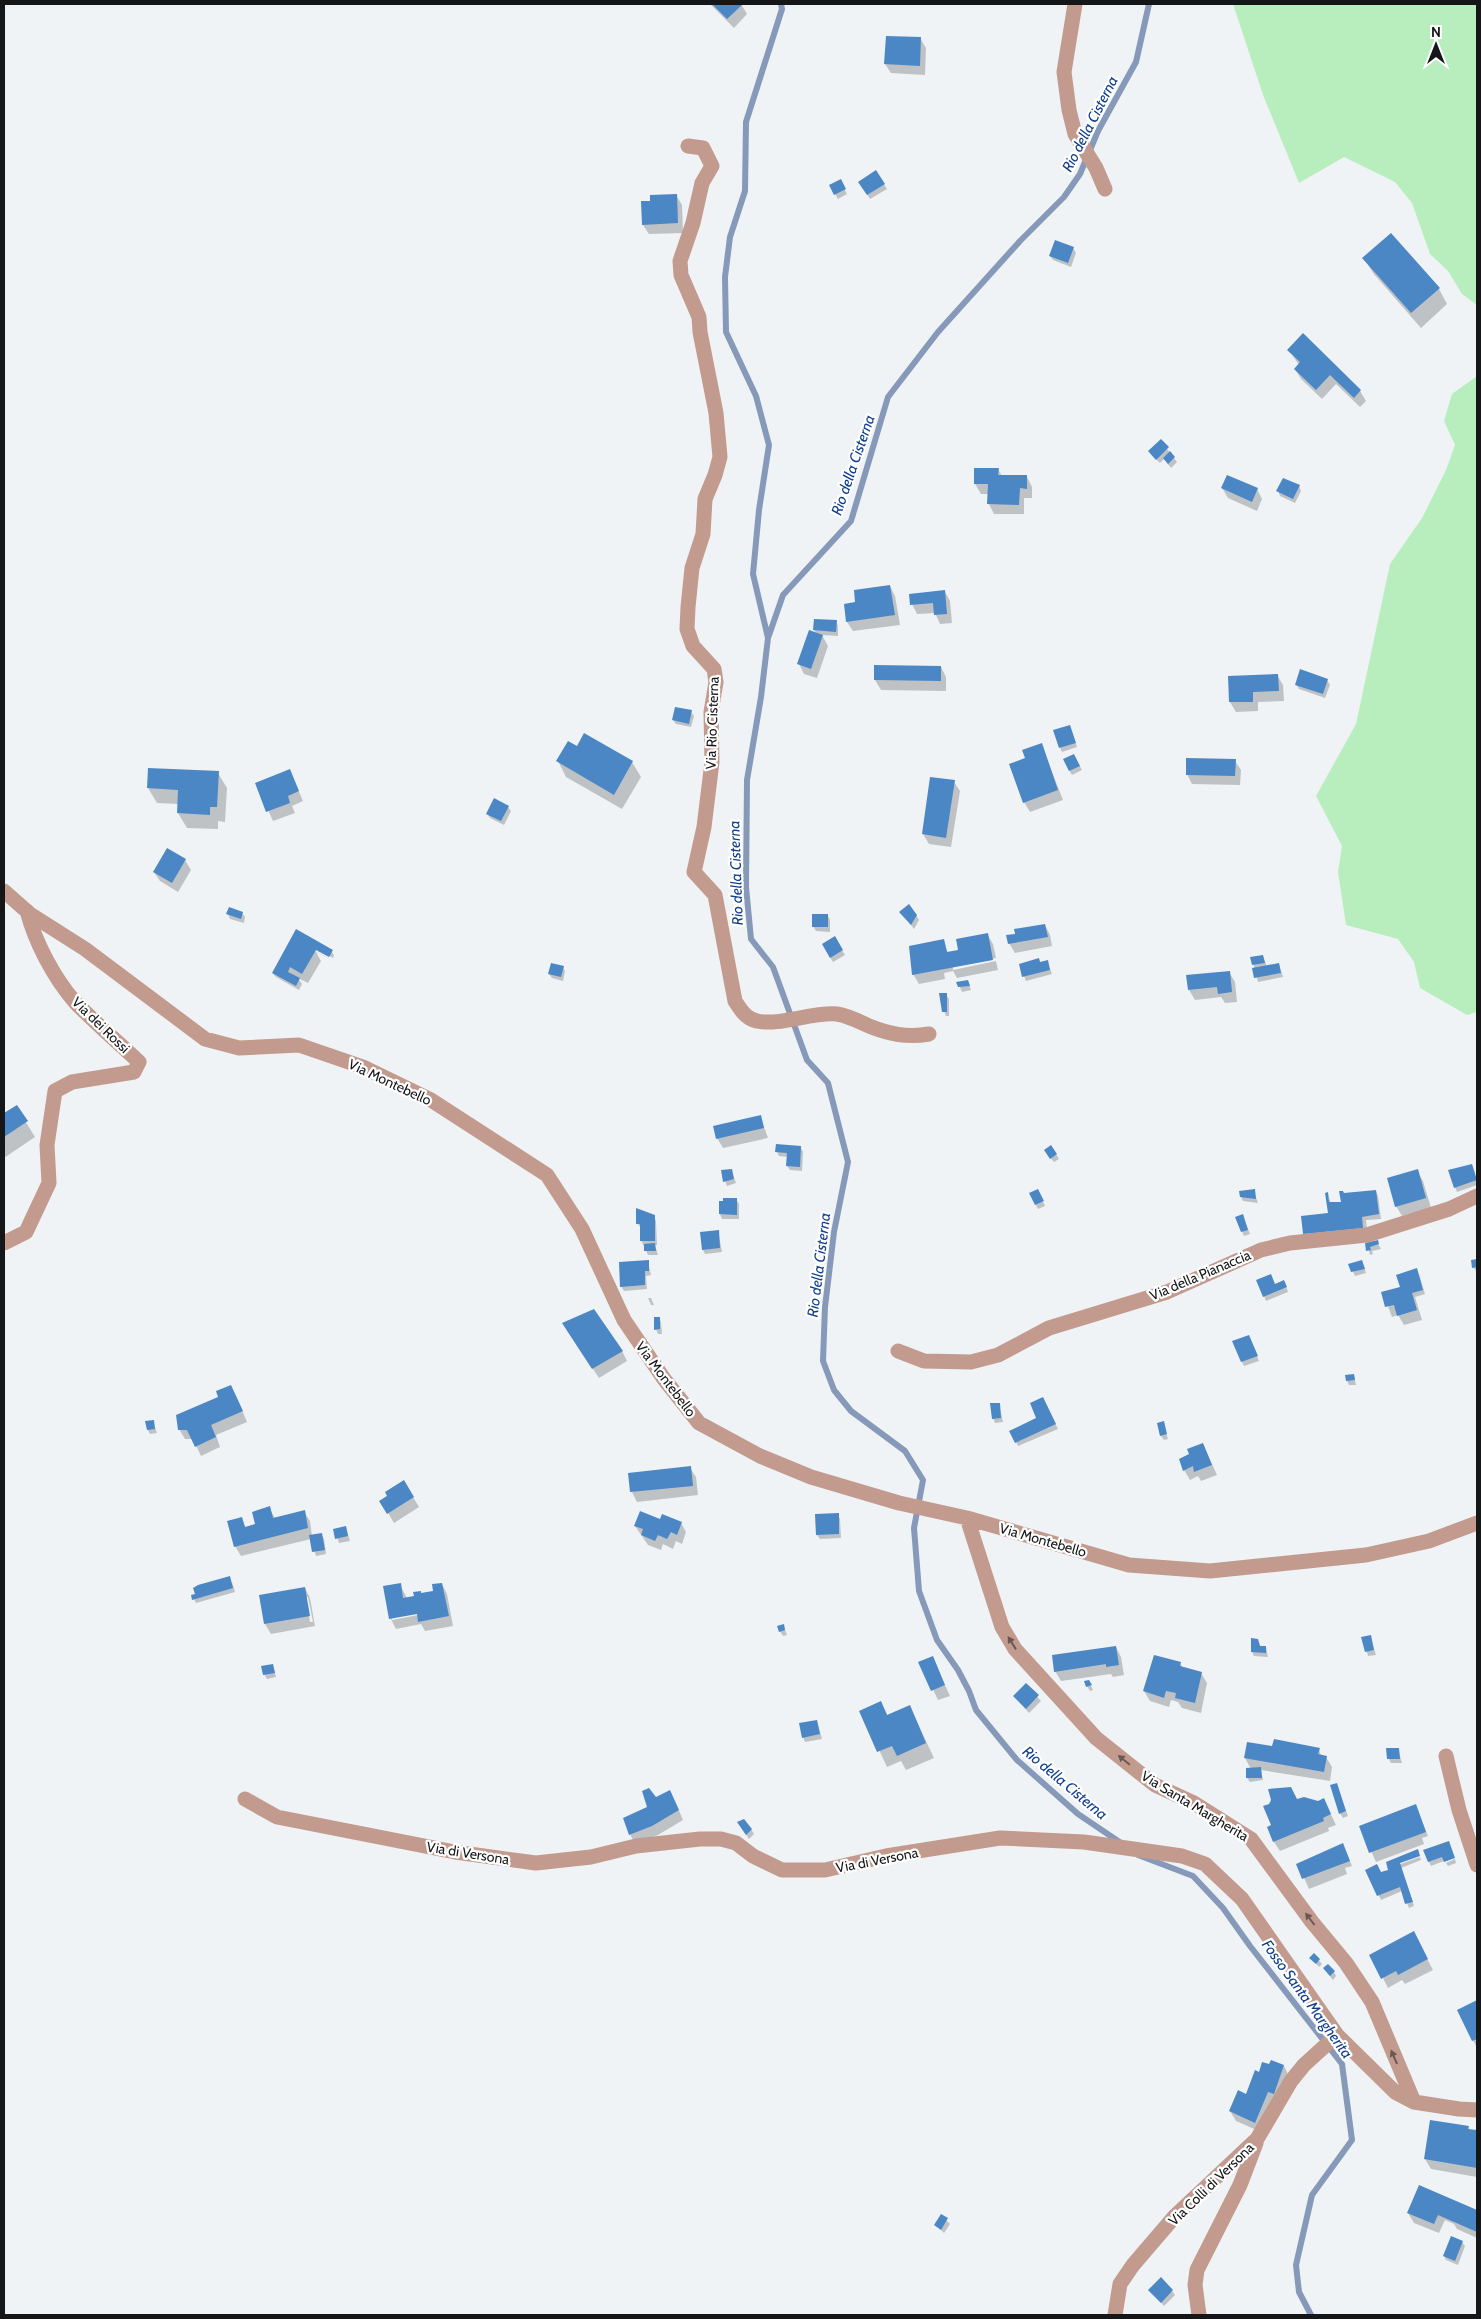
<svg xmlns="http://www.w3.org/2000/svg" width="1481" height="2319" font-family="Cabin,sans-serif">
<style>
.green{fill:#b8eebe}
.shadow{fill:#0003;fill-rule:evenodd}
.lines{fill:none;stroke-linecap:round;stroke-linejoin:round}
.stream{stroke:#8699b9;stroke-width:6}
.building{fill:#4b86c5}
.minor{stroke:#c29a8e;stroke-width:15}
.oneway{fill:#6c5852}
.labels{text-anchor:middle;stroke-width:4.5;stroke-linejoin:round;paint-order:stroke}
.street-label{font-size:14px;fill:#151617;stroke:#fff}
.water-label{font-size:15px;font-style:italic;fill:#103e8f;stroke:#fff}
</style>
<rect width="100%" height="100%" fill="#eff3f6"/>
<path class="green" d="M1233,4H1477V305L1462,294L1448,271L1430,254L1412,203L1395,182L1344,157L1299,183L1263,95Z
M1477,376V1012L1467,1015L1420,988L1414,962L1398,939L1346,925L1338,872L1342,846L1316,796L1356,724L1390,564L1422,518L1446,470L1455,445L1444,421L1452,394Z"/>
<path class="shadow" d="M710,4H741L747,14L734,28Z
M920,38L926,48L925,75L891,73L885,64Z
M876,172L887,189L870,199L860,182Z
M840,180L847,194L838,199L830,185Z
M676,195L682,205L683,233L649,234L643,225L651,202Z
M1391,235L1439,289L1447,304L1421,328L1373,273L1364,258Z
M1073,248L1076,253L1071,267L1053,260L1050,256Z
M1303,335L1360,391L1366,401L1360,407L1336,384L1322,399L1301,379L1295,369L1299,365L1289,350Z
M1161,441L1177,462L1171,468L1164,459L1160,463L1153,456Z
M998,469L1002,476L1027,477L1032,487V498H1024V514H994L989,504V494H981L975,484Z
M1299,486L1301,491L1295,503L1280,496L1278,491Z
M1222,488L1257,489L1262,499L1257,511L1228,498Z
M890,586L895,596L900,625L853,631L847,622L857,603Z
M945,592L950,601L952,623L940,624L935,613L917,614L912,604Z
M836,621L838,626V636L822,635L828,646L817,678L804,674L799,664L817,634L814,630Z
M876,666L941,667L946,677V691L881,690L875,680Z
M1277,675L1283,685L1284,701L1258,702V711L1236,712L1230,702L1229,677Z
M1327,680L1330,685L1325,698L1299,689L1296,684Z
M691,712L694,716L691,727L676,724L673,720Z
M1070,726L1077,747L1062,752L1060,747Z
M1041,744L1063,800L1030,812L1024,802L1027,759Z
M578,747L632,762L641,777L622,809L566,777L558,761Z
M1074,755L1082,770L1072,775L1064,760Z
M1235,761L1241,770L1240,785L1192,784L1187,774Z
M290,771L303,801L292,806L295,813L273,821L256,783Z
M218,773L227,788L225,822L218,821V829L187,828L178,813L179,804L157,803L148,788Z
M954,782L960,791L951,847L929,844L923,834Z
M508,807L511,811L504,825L490,818L487,814Z
M185,860L191,870L178,892L160,881L154,872Z
M901,912L916,915L919,920L914,929Z
M242,913L245,917L244,923L230,919L228,914Z
M828,916L830,920V932L816,931L813,926Z
M1045,925L1050,935L1052,946L1015,953L1009,943Z
M296,930L331,951L334,955L333,958L315,948V951L332,960L316,952L321,961L308,983L298,978L302,984L299,990L276,977L273,973Z
M987,934L993,944L996,958L953,967V970L996,961L998,970L957,978L953,971L944,973L945,979L919,984L913,974L943,941L948,953L960,951Z
M834,937L845,955L833,962L823,945Z
M1263,956L1267,967L1279,964L1283,977L1258,982L1252,958Z
M1047,961L1052,974L1026,981L1024,976L1040,963Z
M563,967L565,971L563,981L552,978L549,974Z
M1229,972L1235,982L1237,1002L1225,1003L1221,997L1195,1000L1189,990Z
M968,981L971,990L962,992L958,983Z
M946,995L949,999V1016H946L944,1011Z
M16,1106L35,1137L4,1158V1115Z
M760,1116L768,1138L723,1148L717,1138Z
M801,1148L803,1152L802,1171L790,1170L787,1166L788,1157L779,1156L777,1152Z
M1056,1154L1059,1159L1054,1162L1048,1155Z
M731,1170L736,1183L727,1186L725,1181Z
M1474,1170L1477,1185L1457,1192L1455,1187Z
M1417,1171L1423,1181L1431,1208L1402,1216L1396,1206Z
M1254,1191L1258,1203L1243,1201L1241,1197Z
M1376,1191L1378,1196L1381,1219L1366,1220L1368,1238L1310,1244L1304,1234L1330,1214L1328,1194L1331,1204L1342,1203L1344,1195Z
M1040,1195L1045,1206L1038,1209L1036,1205Z
M736,1199L739,1204V1219H722L720,1214V1203Z
M654,1216L656,1221L657,1245H655L658,1255H648L641,1240V1228L637,1223Z
M1243,1216L1250,1234L1244,1236L1237,1218Z
M718,1231L722,1252L705,1254L703,1250Z
M1377,1242L1381,1249L1372,1251L1373,1254L1370,1255L1367,1244Z
M1362,1261L1366,1273L1355,1276L1350,1265Z
M1472,1261H1477V1272L1473,1267Z
M648,1262L651,1275L646,1276L647,1289L624,1291L621,1286Z
M1419,1274L1425,1294L1415,1297L1422,1320L1404,1325L1398,1315L1392,1317L1383,1293L1401,1287Z
M1275,1285L1286,1286L1288,1292L1266,1301L1264,1296Z
M648,1298H651L654,1305H651Z
M659,1318L661,1322L662,1334H658L656,1329Z
M569,1333L622,1351L627,1361L599,1378Z
M1251,1341L1259,1361L1244,1366L1242,1362Z
M1354,1376L1356,1385H1349L1347,1381Z
M236,1396L247,1422L216,1435L220,1447L201,1456L193,1439H185L179,1429Z
M1045,1403L1058,1429L1018,1446L1011,1431L1038,1418Z
M999,1404L1003,1422L995,1423L993,1418Z
M153,1421L157,1433L150,1434L148,1430Z
M1163,1423L1168,1439L1164,1440L1161,1436Z
M1203,1444L1217,1475L1201,1481L1198,1476L1190,1480L1184,1470L1190,1454Z
M690,1468L696,1477L698,1495L637,1502L632,1492Z
M404,1482L419,1507L394,1523L381,1501Z
M269,1508L275,1518L304,1512L310,1521L312,1536L321,1534L324,1539L326,1554L316,1556L311,1539L241,1556L235,1546L241,1519L246,1528L256,1525Z
M838,1515L840,1519L841,1538L820,1539L817,1535Z
M660,1521L681,1523L686,1532L682,1544L676,1541L673,1549L663,1544L661,1550L648,1545L635,1526Z
M346,1527L350,1541L339,1543L335,1530Z
M232,1582L235,1592L196,1603L194,1599Z
M442,1584L447,1594L453,1626L425,1631L421,1624L396,1629L391,1619L385,1587L400,1585L407,1598L435,1592ZM423,1612V1614L392,1620V1617Z
M305,1588L310,1598L315,1626L271,1634L265,1624L260,1596ZM306,1597H308L313,1622H310Z
M783,1625L787,1635L783,1636L780,1631Z
M1370,1636L1376,1655L1368,1656L1363,1638Z
M1257,1640L1261,1647H1266L1268,1657L1254,1656L1252,1652Z
M1116,1647L1121,1657L1124,1675L1113,1677L1111,1674L1061,1681L1055,1671Z
M932,1657L950,1696L938,1700L920,1662Z
M1180,1663L1183,1668L1201,1673L1207,1683L1201,1713L1182,1708L1178,1702L1171,1700L1169,1707L1150,1701L1144,1691Z
M273,1665L276,1677L267,1679L264,1674Z
M1089,1682L1093,1690L1090,1691L1087,1686Z
M1026,1684L1041,1701L1029,1713L1014,1696Z
M881,1703L888,1716L910,1707L934,1758L906,1770L901,1761L887,1767L861,1711Z
M817,1721L822,1739L805,1742L803,1737Z
M1273,1748L1319,1749L1321,1756L1326,1757L1332,1767L1330,1781L1261,1770L1263,1780L1250,1782L1247,1778L1251,1769L1245,1758Z
M1398,1749L1402,1763H1391L1389,1759Z
M1336,1784L1348,1816L1343,1818L1340,1813Z
M655,1799L675,1801L683,1820L658,1835L635,1844L630,1834Z
M1272,1800L1318,1803L1324,1800L1336,1825L1328,1828L1329,1831L1280,1851L1274,1842L1270,1805Z
M1416,1806L1428,1836L1422,1838L1424,1844L1376,1862L1360,1827Z
M741,1827L751,1829L754,1834L749,1839Z
M1345,1849L1352,1866L1345,1868L1347,1874L1309,1889L1298,1864Z
M1424,1851L1454,1857L1431,1866Z
M1420,1857L1421,1860L1401,1868L1414,1906L1409,1908L1402,1891L1381,1900L1367,1870L1381,1874L1390,1870L1395,1864V1866Z
M1455,1859L1456,1863L1448,1866L1446,1863Z
M1419,1943L1433,1970L1405,1984L1402,1980L1388,1988L1383,1978Z
M1314,1955L1322,1964L1319,1967L1311,1958Z
M1324,1969L1334,1972L1336,1976L1333,1980Z
M1477,2001V2048L1458,2010Z
M1272,2062L1284,2066L1289,2076L1261,2132L1236,2121L1230,2111L1246,2096L1260,2073Z
M1468,2127L1470,2130L1477,2132V2177L1431,2169L1425,2159Z
M1458,2202L1477,2211V2238L1457,2229L1454,2224L1445,2220L1439,2233L1414,2223L1408,2213Z
M942,2216L950,2224L944,2233L936,2225Z
M1462,2242L1465,2246L1458,2265L1446,2260L1444,2256Z
M1150,2290L1172,2291L1175,2295L1164,2306Z"/>
<g class="lines">
<path class="stream" d="M768,638L753,574L759,510L769,445L756,396L726,332L725,277L730,237L745,191L746,122L782,9L781,4
M1121,1843L1078,1814L1017,1760L976,1710L969,1691L958,1670L937,1640L919,1591L914,1528L923,1480L905,1451L851,1411L834,1390L823,1361L825,1307L834,1232L848,1162L828,1083L807,1060L773,967L751,939L746,887L747,780L761,697L768,638L783,595L851,521L888,397L938,332L1020,241L1064,197L1080,174L1098,131L1136,62L1149,4
M1138,1855L1193,1876L1223,1908L1250,1946L1342,2064L1352,2140L1312,2195L1296,2265L1299,2292L1311,2315"/>
</g>
<path class="building" d="M712,4H743L727,19Z
M886,36L921,37L920,66L884,64Z
M876,170L885,184L867,195L858,182Z
M841,179L846,189L834,195L829,185Z
M677,194L678,223L642,225L641,201H650V195Z
M1391,233L1440,288L1411,313L1362,258Z
M1055,240L1074,247L1068,263L1049,256Z
M1303,333L1361,390L1354,398L1330,375L1316,390L1294,369L1300,362L1287,350Z
M1161,439L1169,447L1156,460L1148,451Z
M1170,451L1175,457L1168,464L1163,458Z
M974,468H999L998,475H1027V489L1020,488L1019,505L987,504L988,484H974Z
M1227,475L1258,488L1252,502L1221,488Z
M1283,478L1300,485L1293,499L1276,491Z
M890,585L895,615L846,622L844,604L855,602L854,590Z
M945,590L947,614L934,615L933,603L910,605L909,594Z
M814,619L837,620L836,632L813,630Z
M809,630L823,635L811,669L797,664Z
M874,665L941,666V681L874,680Z
M1300,669L1328,679L1323,694L1295,685Z
M1278,674L1279,691L1253,692V702H1229L1228,676Z
M675,707L692,710L689,724L672,720Z
M1070,725L1076,743L1059,748L1053,730Z
M584,733L633,761L614,795L556,761L568,741L577,746Z
M1042,743L1058,790L1023,803L1009,764L1025,758L1022,750Z
M1074,754L1080,766L1069,771L1063,759Z
M1186,758L1236,759L1235,776L1186,775Z
M148,768L219,771L217,807H210V815L177,813L178,790L147,788Z
M290,769L299,791L288,796L290,803L266,812L255,783Z
M930,777L955,780L946,838L922,834Z
M494,798L509,806L501,821L486,814Z
M167,848L186,859L172,883L153,872Z
M909,904L917,915L911,925L899,912Z
M229,907L243,912L241,919L226,914Z
M812,914H828V927H812Z
M1045,924L1048,937L1008,944L1006,935L1015,934L1014,929Z
M296,929L333,950L329,957L316,950L302,974L290,967L288,972L300,978L296,986L272,973Z
M988,933L993,960L912,975L909,946L944,939L947,952L958,950L956,939Z
M835,936L843,950L830,958L822,944Z
M1263,955L1265,963L1252,965L1250,957Z
M1039,958L1040,962L1048,960L1050,970L1022,977L1019,964Z
M551,963L564,966L561,977L548,974Z
M1279,963L1281,973L1254,978L1252,968Z
M1230,971L1232,992L1218,994L1217,987L1188,990L1186,975Z
M968,980L970,986L958,987L956,982Z
M939,993H947V1012H942Z
M17,1105L28,1121L4,1137V1113Z
M761,1115L764,1128L716,1139L713,1126Z
M776,1144L801,1146L800,1167L786,1166L787,1153L775,1152Z
M1051,1145L1057,1154L1050,1159L1044,1150Z
M1472,1164L1477,1180L1454,1188L1448,1170Z
M732,1169L734,1179L723,1182L721,1170Z
M1418,1169L1426,1198L1395,1207L1387,1178Z
M1038,1189L1044,1201L1035,1205L1029,1193Z
M1255,1189L1256,1199L1240,1197L1239,1191Z
M1376,1190L1379,1214L1362,1217L1363,1228L1303,1234L1301,1216L1328,1213L1325,1193L1328,1192L1329,1202H1341L1339,1191H1343L1344,1193Z
M723,1198H737V1215L719,1214V1201H723Z
M636,1208L655,1215V1241H640V1224H636Z
M1243,1214L1248,1230L1241,1232L1235,1217Z
M719,1230L720,1248L702,1250L700,1232Z
M1378,1240L1379,1244L1370,1247L1371,1250L1366,1251L1365,1243Z
M655,1243L656,1251H644V1244Z
M1477,1259V1267L1472,1268L1471,1260Z
M649,1260V1271H645V1285L620,1287L619,1262Z
M1362,1260L1365,1269L1351,1272L1348,1264Z
M1417,1268L1423,1290L1412,1293L1417,1310L1397,1316L1394,1305L1385,1307L1381,1292L1400,1287L1396,1275Z
M1271,1274L1275,1284L1284,1280L1287,1287L1263,1297L1256,1280Z
M594,1309L623,1351L592,1369L562,1323Z
M654,1317H660V1329L654,1330Z
M1249,1335L1258,1356L1241,1362L1232,1341Z
M1354,1374L1355,1380L1346,1381L1345,1375Z
M231,1385L243,1411L211,1425L216,1437L195,1447L187,1430H178L176,1415L218,1397L216,1391Z
M1043,1397L1056,1424L1015,1443L1009,1431L1036,1418L1030,1403Z
M990,1403H1000L1001,1418L992,1419Z
M154,1420L155,1429L147,1430L145,1421Z
M1164,1421L1167,1434L1160,1436L1157,1423Z
M1203,1443L1212,1465L1194,1472L1193,1466L1183,1471L1179,1459L1189,1454L1187,1449Z
M691,1466L693,1486L630,1492L628,1473Z
M404,1480L414,1497L387,1514L379,1501L387,1496L385,1492Z
M270,1506L273,1518L305,1510L308,1528L234,1547L227,1521L242,1517L245,1527L255,1524L252,1512Z
M640,1511L660,1519L662,1514L682,1522L677,1535L671,1532L667,1539L658,1535L655,1541L641,1535L643,1529L634,1526Z
M839,1513V1534L816,1535L815,1514Z
M346,1526L348,1536L335,1539L333,1529Z
M322,1533L325,1550L312,1552L309,1535Z
M230,1576L233,1588L192,1600L191,1595L195,1594L193,1588L198,1585Z
M401,1583L403,1598L414,1596L413,1592L421,1591V1593L433,1591L432,1584L442,1583L449,1616L418,1622L417,1614L389,1619L383,1586Z
M305,1587L310,1616L264,1624L259,1595Z
M784,1624L785,1630L779,1632L777,1626Z
M1371,1635L1374,1650L1365,1652L1361,1637Z
M1251,1638L1258,1639L1260,1646H1266V1653L1251,1652Z
M1116,1646L1119,1665L1106,1667V1664L1054,1672L1052,1655Z
M1154,1655L1181,1662L1180,1666L1202,1672L1195,1703L1175,1698L1176,1693L1166,1691L1164,1698L1143,1691Z
M933,1656L945,1685L931,1691L918,1662Z
M273,1664L275,1673L263,1675L261,1666Z
M1089,1680L1092,1685L1086,1687L1084,1681Z
M1026,1683L1039,1695L1026,1709L1013,1696Z
M881,1701L887,1715L910,1705L926,1743L897,1756L892,1746L877,1752L859,1711Z
M817,1720L820,1734L802,1738L799,1723Z
M1274,1739L1320,1748L1318,1754L1327,1756L1324,1772L1244,1758L1247,1742L1272,1746Z
M1386,1748H1399L1400,1759H1387Z
M1261,1767L1262,1778H1246V1768Z
M1337,1783L1346,1811L1339,1814L1330,1785Z
M1291,1787L1297,1799L1304,1797L1318,1801L1324,1798L1331,1814L1323,1818L1324,1821L1273,1842L1267,1827L1271,1825L1263,1806L1269,1804L1271,1800L1268,1789Z
M649,1788L656,1797L670,1790L679,1810L652,1826L629,1835L623,1818L647,1807L642,1791Z
M1416,1804L1426,1832L1369,1853L1359,1826Z
M744,1819L752,1829L746,1835L737,1822Z
M1449,1841L1455,1858L1444,1862L1442,1857L1428,1862L1423,1850Z
M1343,1843L1350,1861L1302,1879L1296,1864Z
M1418,1849L1420,1856L1400,1863L1413,1902L1405,1904L1400,1887L1377,1896L1365,1870L1377,1864L1381,1872L1388,1870L1386,1862Z
M1414,1931L1428,1959L1398,1975L1396,1971L1381,1979L1369,1955Z
M1314,1953L1320,1959L1316,1964L1309,1958Z
M1328,1964L1335,1971L1330,1976L1323,1968Z
M1477,2000V2039L1472,2041L1457,2010Z
M1271,2060L1284,2065L1274,2094L1268,2092L1255,2123L1229,2111L1238,2090L1246,2094L1255,2070L1259,2072L1262,2062L1269,2064Z
M1430,2120L1469,2126L1468,2129L1477,2130V2168L1424,2159Z
M1419,2185L1477,2210V2232L1438,2215L1434,2224L1407,2213Z
M941,2214L948,2218L941,2230L934,2225Z
M1451,2236L1463,2241L1455,2261L1443,2256Z
M1161,2277L1173,2290L1161,2303L1148,2290Z"/>
<g class="lines">
<path class="minor" d="M1075,4L1064,72L1069,110L1075,134L1096,168L1105,189
M688,146L703,148L712,166L702,183L693,223L680,261L681,275L699,317L700,332L716,413L720,457L715,475L705,499L703,534L692,568L688,607L687,629L693,646L714,669L716,682L711,712L712,762L704,827L694,872L715,895L735,1001C740,1009 746,1019 757,1021C780,1026 811,1012 837,1014C849,1016 858,1021 869,1026C889,1034 907,1038 929,1034
M4,891L30,914L85,949L205,1039L239,1048L299,1045L363,1067L431,1100L547,1175L582,1229L624,1320L664,1379L699,1423L760,1456L811,1477L899,1503L967,1518L1129,1565L1210,1571L1366,1555L1429,1541L1477,1523
M4,1243L26,1232L49,1183L47,1145L55,1091L72,1082L134,1072L139,1062C118,1042 95,1023 75,1002C54,978 35,942 27,911
M898,1351L924,1361L971,1362L998,1355L1049,1328L1167,1292L1261,1250L1290,1243L1367,1235L1449,1209L1477,1196
M967,1518L1002,1627L1015,1649L1096,1738L1155,1785L1194,1803L1251,1839L1312,1922L1346,1963L1372,2002L1414,2102
M1446,1756L1459,1810L1477,1865
M245,1799L277,1817L455,1852L536,1863L591,1857L636,1846L700,1839H721L736,1843L753,1856L782,1870H825L886,1856L1000,1838L1084,1842L1182,1856L1205,1864L1242,1899L1337,2035L1395,2092L1414,2102L1459,2109L1477,2110
M1115,2315L1120,2284L1133,2265L1175,2216L1257,2139L1291,2081L1304,2065L1337,2035
M1199,2315L1195,2285L1197,2270L1240,2185L1256,2143"/>
</g>
<defs><path id="oneway-solid" d="M-6-.8H1V-3.2L6.5 0L1 3.2V.8H-6Z" transform="scale(1.25)"/></defs>
<g class="oneway">
<use href="#oneway-solid" transform="translate(1012 1643) rotate(-122)"/>
<use href="#oneway-solid" transform="translate(1124 1760) rotate(-141)"/>
<use href="#oneway-solid" transform="translate(1310 1919) rotate(-127)"/>
<use href="#oneway-solid" transform="translate(1394 2057) rotate(-114)"/>
</g>
<g class="labels">
<g class="street-label">
<text transform="translate(712 723) rotate(-88)" y="5">Via Rio Cisterna</text>
<text transform="translate(101 1025) rotate(44)" y="5">Via dei Rossi</text>
<text transform="translate(390 1082) rotate(25)" y="5">Via Montebello</text>
<text transform="translate(1200 1275) rotate(-23)" y="5">Via della Pianaccia</text>
<text transform="translate(666 1379) rotate(53)" y="5">Via Montebello</text>
<text transform="translate(1043 1540) rotate(16)" y="5">Via Montebello</text>
<text transform="translate(1195 1806) rotate(31)" y="5">Via Santa Margherita</text>
<text transform="translate(468 1853) rotate(9)" y="5">Via di Versona</text>
<text transform="translate(877 1860) rotate(-11)" y="5">Via di Versona</text>
<text transform="translate(1211 2184) rotate(-44)" y="5">Via Colli di Versona</text>
</g>
<g class="water-label">
<text transform="translate(1090 124) rotate(-63)" y="5">Rio della Cisterna</text>
<text transform="translate(853 465) rotate(-71)" y="5">Rio della Cisterna</text>
<text transform="translate(736 873) rotate(-92)" y="5">Rio della Cisterna</text>
<text transform="translate(819 1265) rotate(-83)" y="5">Rio della Cisterna</text>
<text transform="translate(1065 1783) rotate(40)" y="5">Rio della Cisterna</text>
<text transform="translate(1307 1999) rotate(54)" y="5">Fosso Santa Margherita</text>
</g>
</g>
<rect width="1481" height="2319" fill="none" stroke="#151617" stroke-width="10"/>
<g transform="translate(1436 45)" stroke="#ffffff" stroke-width="4" paint-order="stroke">
<path d="M0-4L9 19L0 12L-9 19Z" fill="#151617"/>
<text y="-8" font-size="14" font-weight="bold" text-anchor="middle" fill="#151617">N</text>
</g>
</svg>
